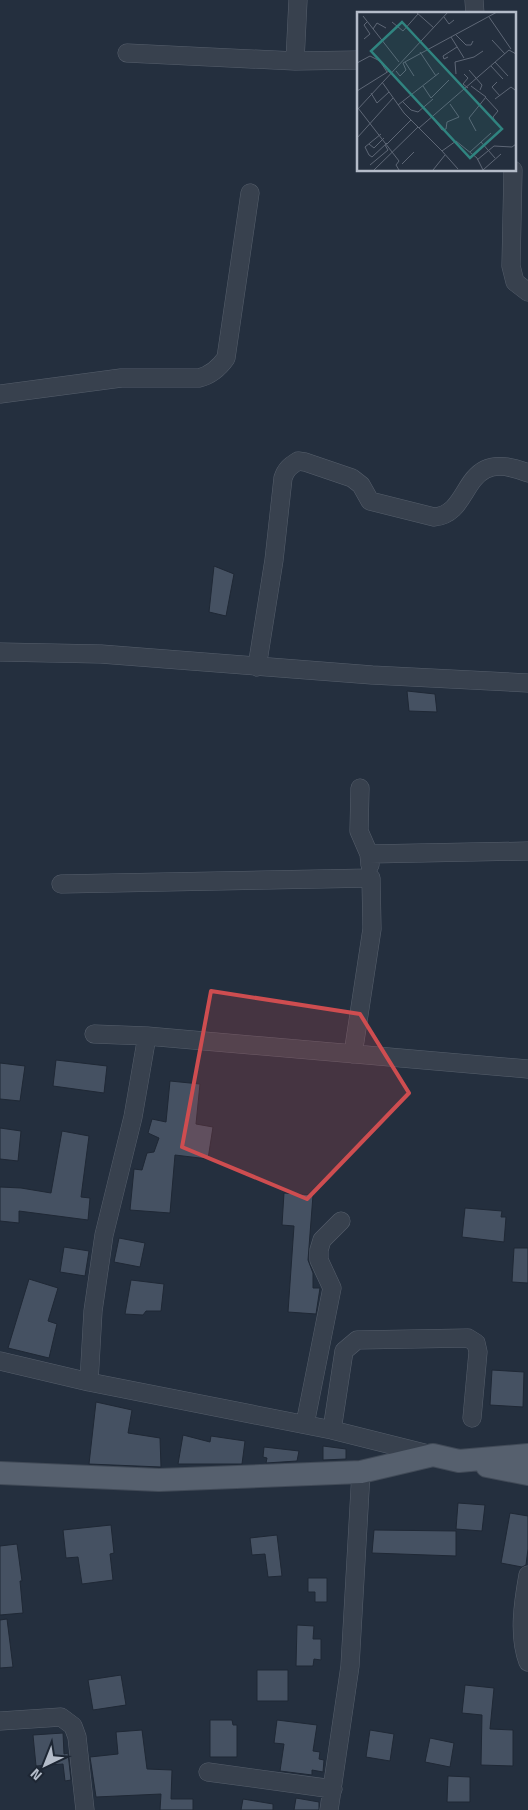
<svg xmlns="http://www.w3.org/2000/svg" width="528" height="1810" font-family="'Titillium Web',sans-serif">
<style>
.building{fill:#455162;stroke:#1f2835}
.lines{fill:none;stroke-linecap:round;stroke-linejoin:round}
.minor-casing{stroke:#565f6c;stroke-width:19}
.major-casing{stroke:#414a57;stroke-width:24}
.minor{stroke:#38414e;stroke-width:18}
.major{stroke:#56606e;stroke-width:22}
.marked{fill:#ce4d50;fill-opacity:0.2;stroke:#ce4d50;stroke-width:4;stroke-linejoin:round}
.inset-road{fill:none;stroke:#5e6776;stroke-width:1}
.view{fill:#308480;fill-opacity:0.15;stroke:#308480;stroke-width:2.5}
.inset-edge{fill:none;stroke:#b4bcc9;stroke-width:2.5}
</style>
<rect width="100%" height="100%" fill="#242f3e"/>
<path class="building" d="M214,566L234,574L226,616L209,612Z
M407,691L435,694L437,712L409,711Z
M56,1060L107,1066L104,1093L53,1086Z
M0,1063L25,1066L20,1101L0,1099Z
M170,1081L200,1084L196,1124L213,1127L208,1159L175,1155L170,1213L130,1210L134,1169L142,1170L147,1153L154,1152L159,1138L148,1133L152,1119L166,1122Z
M0,1128L21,1131L18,1161L0,1159Z
M62,1131L89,1136L81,1197L90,1198L88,1220L19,1211V1223L0,1221V1187L21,1188L51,1193Z
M284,1193L313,1195L308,1260L313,1273V1288H320L316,1314L288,1312L294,1226L282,1225Z
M465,1208L502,1211L501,1217H506L504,1242L462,1237Z
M119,1238L145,1243L140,1267L114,1262Z
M64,1247L89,1251L85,1276L60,1272Z
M514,1248H528V1283L512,1282Z
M29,1279L58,1288L48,1321L57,1324L49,1358L8,1348Z
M131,1280L164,1284L161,1311H146L143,1315L125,1314Z
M492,1370L524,1372L523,1407L490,1405Z
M96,1402L132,1410L128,1433L160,1438L161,1467L89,1464Z
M183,1435L210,1442L211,1436L245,1441L242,1464H178Z
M323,1446L346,1449V1459L323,1460Z
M264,1447L299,1451L297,1461L266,1463L267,1458L263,1457Z
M458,1503L485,1505L482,1531L456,1529Z
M510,1513L528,1516V1549L526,1565L522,1567L501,1563Z
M111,1525L114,1553L110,1554L113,1580L82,1584L78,1557L66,1558L63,1530Z
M374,1530L456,1531V1556L372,1553Z
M277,1535L282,1576L268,1577L265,1554L252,1555L250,1538Z
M17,1544L22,1581H20L23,1613L0,1615V1546Z
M308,1578H327V1602H315V1592H308Z
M7,1619L13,1667L0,1668V1620Z
M297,1625L314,1626L313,1639H321V1660L314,1659L313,1666H296Z
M257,1670H288V1701H257Z
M121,1675L126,1705L93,1710L88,1680Z
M465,1685L494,1688L490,1729L513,1730V1766L481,1765L482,1715L462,1713Z
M210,1720H232L233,1725H237V1757H210Z
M277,1720L317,1725L313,1751L320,1752L319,1759L324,1760L323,1772L312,1770V1775L280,1771L284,1744L274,1743Z
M142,1730L147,1769L172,1770L171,1799H193V1810H160L161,1794L96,1797L90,1757L118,1754L116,1732Z
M370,1730L394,1734L390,1761L366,1757Z
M63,1733L64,1754L68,1753L71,1780L65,1781L63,1764L36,1766L33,1735Z
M430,1738L454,1743L450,1767L425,1762Z
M448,1776L470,1777V1802H447Z
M296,1798L319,1802V1810H294Z
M243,1799L273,1804V1810H241Z"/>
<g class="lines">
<g class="minor-casing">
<path id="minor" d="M474,0L475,14
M127,53L295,61L358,60
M295,61L298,0
M513,170L511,266L515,282L528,292
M0,394L121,378H199C211,375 219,368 226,358L250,193
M0,652L101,654L372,675L528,683
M257,667L274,560L283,478C286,469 290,466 298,461L305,462L352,478L361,485L370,501L434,517C475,514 459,445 528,473
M360,788L359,831L369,854L370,865
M369,854L528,851
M61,884L371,878L372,929L353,1054
M94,1034L147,1036L528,1069
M0,1361L89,1382L332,1430L432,1455
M89,1382L93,1311L104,1235L133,1117L147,1036
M305,1424L332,1288L319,1260V1250L322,1240L341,1221
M332,1430L344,1351L357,1340L468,1338L476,1343L478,1352L472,1418
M528,1575C523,1603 518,1636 528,1662
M0,1721L61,1717L73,1726L77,1737L85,1810
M208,1772L333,1789
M329,1810L350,1666L361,1472"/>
</g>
<g class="major-casing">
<path id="major" d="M487,1466L528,1474
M0,1473L159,1480L361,1472L433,1455L459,1461L528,1455"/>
</g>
<use href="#minor" class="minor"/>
<use href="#major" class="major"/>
</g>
<path class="marked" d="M211,991L360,1014L409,1093L307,1199L182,1147Z"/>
<g transform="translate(357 12)">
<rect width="159" height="159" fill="#242f3e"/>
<path class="inset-road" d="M59,0L77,16M6,4L42,50M87,5L92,12L97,8M132,5L154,37M35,10L46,19L61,2M16,17L20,11L29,16M99,23L109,33H114L116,29M94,25L107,46M7,27L13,22L7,13L10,10M135,28L148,42M63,40L79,64M91,45L87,47L86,44L100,35M48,50L57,64M138,50L151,64M0,51L13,44L23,49L30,60M46,51L140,0M134,54L146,67M112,58L125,73L123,78M39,59L43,64L49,58L46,51M99,62L98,50L117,45L126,39M107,62L111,66L106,72L111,76M25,70L47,101L85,139L99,129L120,146L126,158M140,70L135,75L143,84M66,74L74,86L92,68M114,74L129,85L112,106L119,119M0,79L32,59M14,81L20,91L32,80M129,86L141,99L136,105L138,110M138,87L154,75L158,78M46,90L54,98L61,100L76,87M41,93L82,61M1,96L42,149L39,153L42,158M0,98L91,0M76,106L85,118L89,117L90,110L102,105L93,92M62,116L152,38L159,42M24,122L8,135L12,143L15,145L30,131M0,126L36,86M124,130L138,146M12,132L17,136L27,126M30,132L54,108M85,139L101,157M113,140L134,121M120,148L137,134L155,135L159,132M45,152L57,140M13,153L31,138L28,133M17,158L61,115M76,158L88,143M126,158L144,142"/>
<path class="view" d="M45,10L145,117L113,146L14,39Z"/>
<rect width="159" height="159" class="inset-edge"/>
</g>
<g transform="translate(45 1765) rotate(223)" stroke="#1d2633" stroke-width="4" paint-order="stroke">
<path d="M0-4L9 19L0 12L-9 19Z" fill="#b4bcc9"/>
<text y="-8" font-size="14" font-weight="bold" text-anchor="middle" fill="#b4bcc9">N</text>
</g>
</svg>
